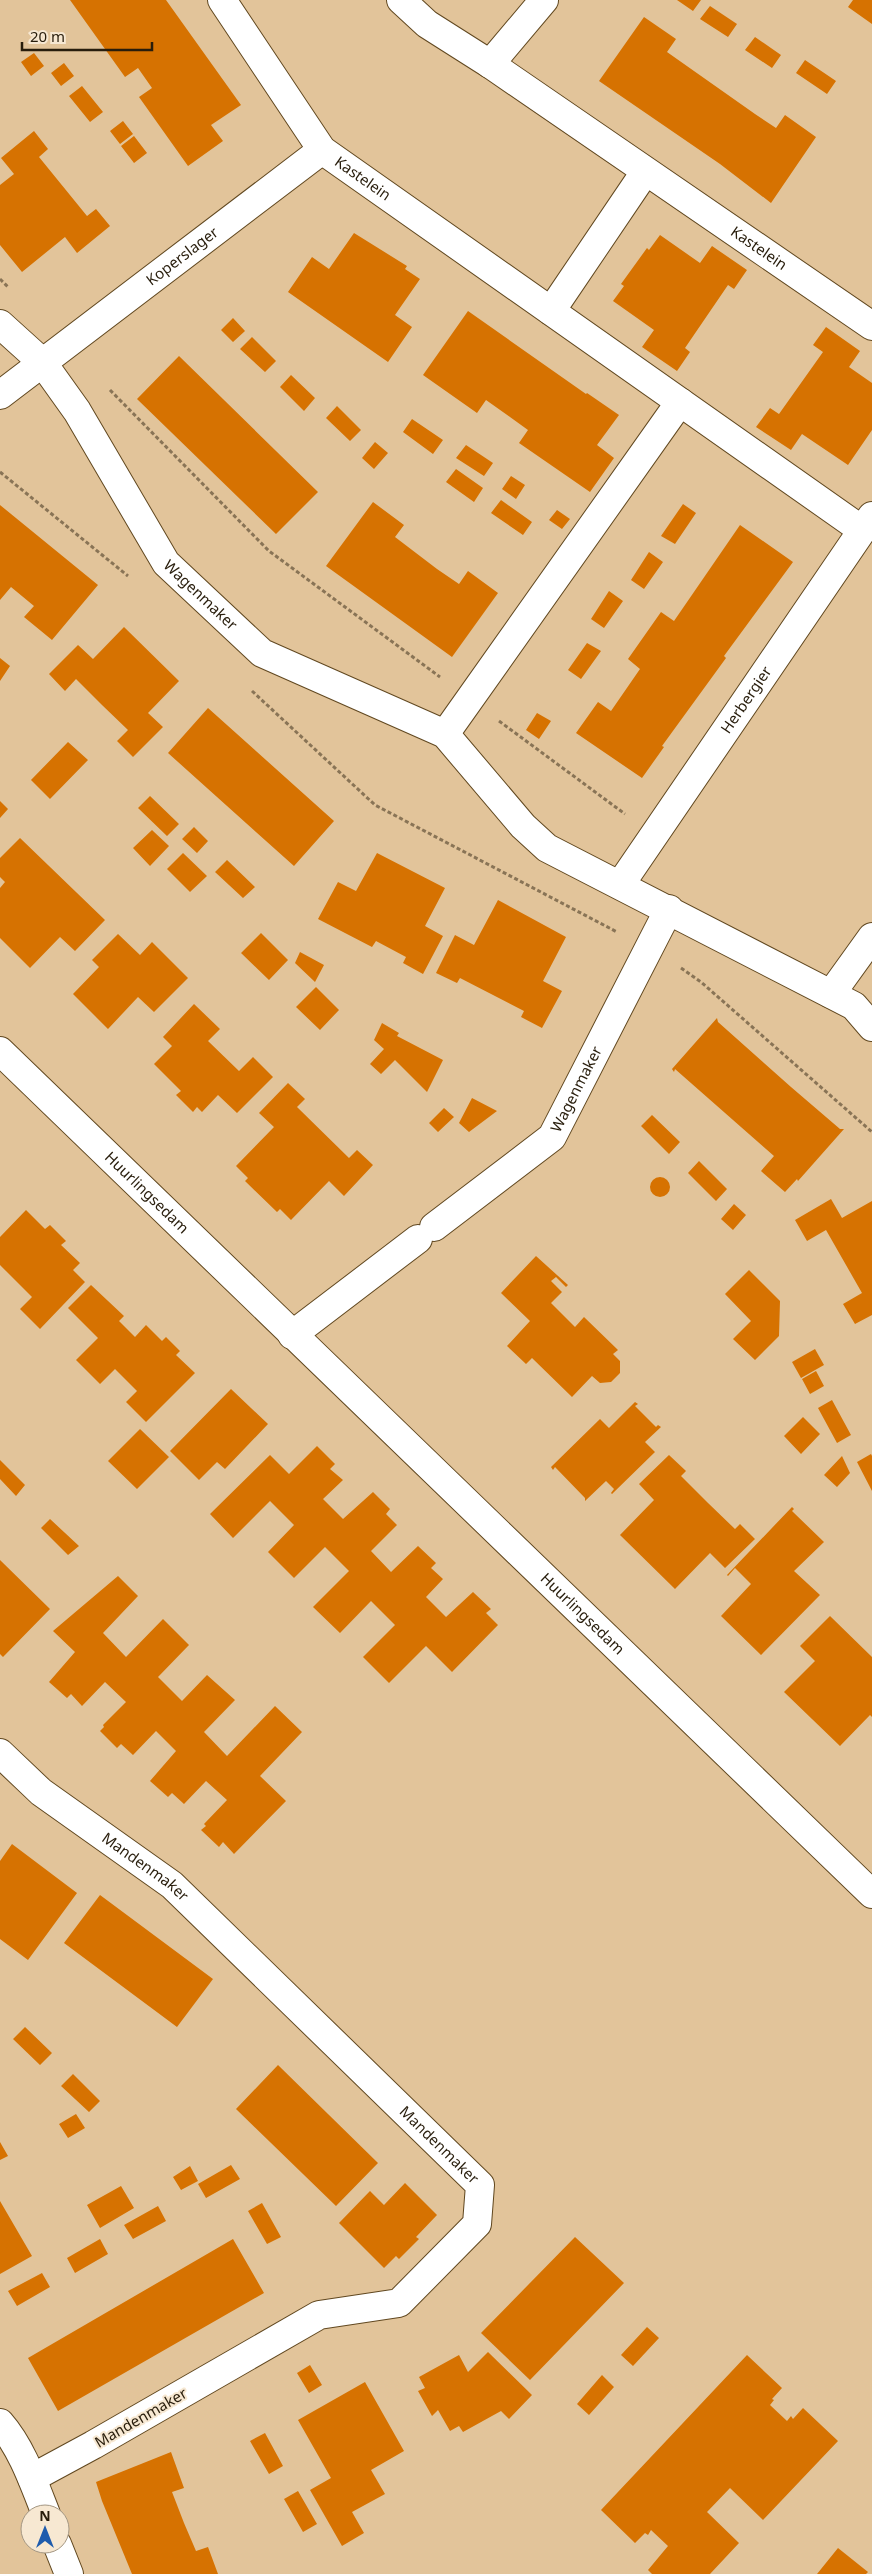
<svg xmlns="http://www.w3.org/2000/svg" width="872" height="2574" font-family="'Noto Sans',sans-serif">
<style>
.building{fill:#d67201}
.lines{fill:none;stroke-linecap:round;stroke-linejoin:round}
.minor-casing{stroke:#614820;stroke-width:30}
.path{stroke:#897456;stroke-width:3;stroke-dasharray:4 2.5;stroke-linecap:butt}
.minor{stroke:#fff;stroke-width:28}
.labels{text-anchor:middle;stroke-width:4;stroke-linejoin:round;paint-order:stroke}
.street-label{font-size:15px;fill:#281d0c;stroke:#f7e8d2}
</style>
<rect width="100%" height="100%" fill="#e2c49a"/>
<path class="building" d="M70,0H166L241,105L211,125L223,141L188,166L139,97L152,88L138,68L125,77Z
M677,0H701L693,11Z
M853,0H872V24L848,7Z
M710,6L737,24L728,37L700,19Z
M644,17L676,39L667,52L755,114L776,128L785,115L816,137L771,203L720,164L599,81Z
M755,37L781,55L772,68L745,50Z
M34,53L44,66L31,76L21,62Z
M805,60L836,81L827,94L796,73Z
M64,63L74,76L61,86L51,73Z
M82,86L103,112L90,122L69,96Z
M123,121L133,134L120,144L110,131Z
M34,131L48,149L39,157L87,216L96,209L110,226L77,253L65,237L22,272L0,245V185L14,174L1,158Z
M134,136L147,153L134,163L121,146Z
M354,233L407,266L405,269L420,279L395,315L412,327L388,362L288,292L312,257L329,269Z
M660,235L700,263L712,246L747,270L734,289L728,285L685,348L690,352L677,371L642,347L654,330L613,301L624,286L621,284L647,248L649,250Z
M468,311L586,394L587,393L619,415L597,445L614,458L590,492L519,443L528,430L510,417L486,400L477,413L423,375Z
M233,318L245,331L233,342L221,330Z
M826,327L860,351L849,367L872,383V430L848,465L802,434L791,450L756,427L770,408L779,414L823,352L813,345Z
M252,337L276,361L265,372L240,349Z
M179,356L318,492L276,534L137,399Z
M291,375L315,398L304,411L280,387Z
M337,406L361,430L350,441L326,418Z
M412,419L443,440L433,454L403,432Z
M375,442L388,453L374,469L362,458Z
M466,445L493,463L484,476L456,458Z
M456,469L483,488L474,502L446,482Z
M511,476L525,485L516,499L502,489Z
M501,500L532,522L523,535L491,513Z
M373,502L404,525L395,537L437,569L459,584L468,571L498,593L452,657L326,566Z
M683,504L696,513L675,544L661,536Z
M0,505L98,585L52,640L24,617L34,606L11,587L0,600Z
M557,510L570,519L562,529L549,520Z
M740,525L793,562L724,656L726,658L662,746L664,747L642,778L576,733L598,702L611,711L640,669L628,659L661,612L674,621Z
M649,552L663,562L644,589L631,580Z
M609,591L623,601L604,628L591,619Z
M124,627L179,681L148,713L163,727L133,757L117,741L128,730L102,705L76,679L65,691L49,674L78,645L93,659Z
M587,643L601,651L581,679L568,670Z
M0,658L10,666L0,681Z
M208,708L334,821L294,866L168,753Z
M537,713L551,721L539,739L526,730Z
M68,742L88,760L50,799L31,780Z
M150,796L179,824L167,836L138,808Z
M0,801L8,809L0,818Z
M194,827L208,841L197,853L182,839Z
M152,830L169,846L150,866L133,848Z
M20,838L105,920L75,951L60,937L30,968L0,938V888L5,882L0,877V858Z
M183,853L207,876L190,892L167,869Z
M377,853L445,888L425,926L443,936L423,974L403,963L406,957L376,941L372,947L318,919L338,882L356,891Z
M227,860L255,887L243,898L215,872Z
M498,900L566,937L543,981L562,991L542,1028L521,1017L524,1011L460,978L457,983L436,973L455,935L474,945Z
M261,933L288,960L269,980L241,953Z
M118,934L140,955L152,942L188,978L154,1012L138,997L108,1029L73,994L99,967L92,960Z
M300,952L324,965L315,982L295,963Z
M316,987L339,1010L320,1030L296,1007Z
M194,1004L220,1029L208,1041L239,1071L253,1057L273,1077L237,1113L218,1095L202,1112L197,1107L193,1112L176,1095L181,1091L154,1064L172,1046L163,1037Z
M717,1018L718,1022L791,1087L840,1129H844L798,1181L797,1179L785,1192L761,1171L774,1156L675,1069L674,1072L672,1069Z
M382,1023L399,1033L397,1036L443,1060L427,1092L395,1060L381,1074L370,1064L384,1049L374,1040Z
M288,1083L305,1099L297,1107L349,1158L357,1150L373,1165L344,1196L329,1181L291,1220L280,1209L277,1212L245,1181L248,1178L236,1166L274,1127L259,1113Z
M472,1098L497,1111L469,1132L459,1123Z
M444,1108L454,1117L438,1132L429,1123Z
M652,1115L680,1142L669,1154L641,1126Z
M699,1161L727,1189L716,1201L688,1173Z
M650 1187a10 10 0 1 1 20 0a10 10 0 1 1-20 0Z
M831,1199L842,1218L872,1201V1315L855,1324L843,1304L862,1293L826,1230L807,1241L795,1220Z
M734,1204L746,1215L733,1230L721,1219Z
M26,1210L45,1229L50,1225L66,1241L61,1245L80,1263L73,1270L85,1282L40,1329L20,1309L32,1297L0,1265V1237Z
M536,1256L568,1285L566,1287L556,1277L551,1281L562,1292L551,1303L575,1327L584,1317L618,1350L613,1354L620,1361V1373L611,1382L600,1383L592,1376L572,1397L532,1358L526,1364L507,1346L530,1321L501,1293Z
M749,1270L780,1301L779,1336L755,1360L733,1339L751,1321L725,1294Z
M91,1285L124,1316L119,1321L135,1337L146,1325L162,1341L166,1337L180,1351L176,1355L195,1373L146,1422L126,1402L137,1391L115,1369L100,1384L76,1360L98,1338L68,1308Z
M815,1349L824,1365L801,1378L792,1362Z
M816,1371L824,1386L810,1394L802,1379Z
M231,1389L268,1424L225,1469L217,1462L199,1480L170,1451Z
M832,1400L851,1435L837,1443L818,1408Z
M635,1402L638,1404L635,1406L656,1427L658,1425L661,1427L645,1442L655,1452L612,1494L611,1493L614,1489L606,1481L585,1501V1498L555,1467L553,1470L551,1467L600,1419L609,1428Z
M803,1417L820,1434L801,1454L784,1436Z
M140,1429L169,1457L137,1489L108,1461Z
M317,1446L335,1464L330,1469L343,1480L323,1499L343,1519L373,1492L390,1509L386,1514L397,1525L371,1551L391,1572L418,1546L436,1563L431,1568L443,1579L426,1597L446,1617L473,1592L491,1609L486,1613L498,1625L452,1672L426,1646L389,1683L363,1657L395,1625L371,1601L340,1633L313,1607L349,1571L325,1547L294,1578L268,1552L294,1525L270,1501L233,1538L210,1514L270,1455L289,1474Z
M871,1454L872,1456V1491L857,1462Z
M669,1455L686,1471L681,1476L708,1503L735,1529L740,1524L755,1539L725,1568L710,1553L675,1589L620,1535L654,1500L639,1484Z
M842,1456L850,1473L837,1487L824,1475Z
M0,1460L25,1485L16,1496L0,1479Z
M792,1507L794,1509L792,1511L824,1542L794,1571L820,1595L761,1655L721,1616L751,1584L735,1568L728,1576L727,1575Z
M50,1519L79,1546L68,1555L41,1528Z
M0,1560L50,1609L3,1657L0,1654Z
M118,1576L138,1596L103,1633L126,1657L163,1619L189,1645L158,1677L182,1701L207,1675L235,1700L204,1732L227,1756L275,1706L302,1732L260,1776L286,1801L234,1854L223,1842L219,1847L201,1830L206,1826L204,1824L227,1800L206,1781L184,1804L172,1793L168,1797L150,1781L176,1751L156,1731L133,1755L121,1744L117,1748L100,1731L104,1727L103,1725L126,1702L105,1682L82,1706L71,1694L67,1698L49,1682L75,1652L53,1631Z
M830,1616L872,1657V1717L870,1715L840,1746L784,1692L815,1661L800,1646Z
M12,1844L77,1893L28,1960L0,1939V1861Z
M100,1895L213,1979L177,2027L64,1943Z
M25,2027L52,2053L40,2065L13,2039Z
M278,2065L378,2163L336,2206L236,2109Z
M73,2074L100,2101L89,2112L61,2086Z
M76,2114L85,2128L68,2138L59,2124Z
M0,2142L8,2156L0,2160Z
M231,2165L240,2179L206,2198L198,2184Z
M190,2166L198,2181L181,2190L173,2177Z
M405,2183L437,2215L416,2237L419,2239L399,2259L396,2256L384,2268L339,2223L370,2191L384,2205Z
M121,2186L134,2208L100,2228L87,2205Z
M0,2201L32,2256L0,2274Z
M262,2203L281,2237L267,2244L248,2211Z
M158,2206L166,2221L133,2239L124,2225Z
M575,2237L624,2283L530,2380L481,2333Z
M100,2239L108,2254L75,2273L67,2258Z
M233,2239L264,2293L58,2411L28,2358Z
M42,2273L50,2287L17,2306L8,2291Z
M647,2327L659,2338L633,2366L621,2355Z
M488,2352L532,2395L509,2419L501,2411L463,2432L459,2426L450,2431L438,2410L432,2416L418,2391L425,2388L419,2377L459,2355L468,2372Z
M747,2355L782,2388L772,2399L774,2400L770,2405L787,2421L791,2416L793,2419L803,2408L838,2441L763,2520L730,2488L707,2512L739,2543L710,2574H652L648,2570L668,2546L651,2530L648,2535L645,2533L635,2543L601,2510Z
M310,2365L322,2385L309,2393L297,2373Z
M602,2375L614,2387L589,2415L577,2404Z
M365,2382L404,2451L371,2470L385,2494L352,2512L364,2533L342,2546L310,2490L331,2478L298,2420Z
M265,2433L283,2466L269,2474L250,2441Z
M171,2452L184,2488L172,2492L184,2523L196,2551L208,2547L218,2574H132L102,2501L96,2482Z
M298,2491L317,2524L303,2532L284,2499Z
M838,2548L868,2572L866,2574H817Z"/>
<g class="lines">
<g class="minor-casing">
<g id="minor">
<path id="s1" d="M222,0L322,150L862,530"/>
<path id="s2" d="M401,0L427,24L490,64L872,326"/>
<path d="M490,64L544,0"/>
<path d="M551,311L645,172"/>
<path id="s3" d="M0,324L42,362L77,411L166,563L262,653L445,734L523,826L547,848L854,1006L872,1027"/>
<path id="s4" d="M0,395L322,150"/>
<path d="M445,734L680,402"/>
<path id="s5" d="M620,885L872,516"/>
<path d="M831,994L872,937"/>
<path id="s6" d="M0,1051L872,1894"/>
<path id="s7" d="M434,1227L552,1137L669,909"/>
<path d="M292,1335L418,1239"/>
<path id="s8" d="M0,1753L41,1792L172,1885L480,2185L477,2224L399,2303L319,2315L93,2445L32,2478"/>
<path d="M0,2423C22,2448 34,2484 46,2514"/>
<path d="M57,2544L69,2574"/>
</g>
</g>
<path class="path" d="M0,279L9,288
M110,390L269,551L440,677
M0,472L128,576
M252,691L375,805L617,932
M499,721L625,814
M681,968L701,982L872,1132"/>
<use href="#minor" class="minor"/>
</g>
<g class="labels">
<g class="street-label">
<text dy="5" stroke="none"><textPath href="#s1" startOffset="230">Kastelein</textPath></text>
<text dy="5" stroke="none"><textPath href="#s2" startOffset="436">Kastelein</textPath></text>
<text dy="5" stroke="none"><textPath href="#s4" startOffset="229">Koperslager</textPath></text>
<text dy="5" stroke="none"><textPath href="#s3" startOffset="340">Wagenmaker</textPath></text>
<text dy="5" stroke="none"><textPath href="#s5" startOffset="224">Herbergier</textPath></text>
<text dy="5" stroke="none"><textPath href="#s7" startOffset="202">Wagenmaker</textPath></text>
<text dy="5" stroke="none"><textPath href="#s6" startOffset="204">Huurlingsedam</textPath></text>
<text dy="5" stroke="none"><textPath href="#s6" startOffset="810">Huurlingsedam</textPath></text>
<text dy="5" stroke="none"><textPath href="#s8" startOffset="185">Mandenmaker</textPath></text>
<text dy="5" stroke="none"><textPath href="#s8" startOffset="590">Mandenmaker</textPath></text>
<text transform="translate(141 2418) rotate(-30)" y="5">Mandenmaker</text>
</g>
</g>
<g transform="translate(45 2529)"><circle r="24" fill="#f7e8d2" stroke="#a49783"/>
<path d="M0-4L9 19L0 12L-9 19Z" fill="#1f5cad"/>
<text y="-8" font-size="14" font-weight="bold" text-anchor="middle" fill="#281d0c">N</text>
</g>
<path d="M22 42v8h130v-8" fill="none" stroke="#281d0c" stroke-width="2.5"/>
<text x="30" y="42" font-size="15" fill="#281d0c" stroke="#f7e8d2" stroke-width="4" paint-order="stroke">20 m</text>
</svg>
